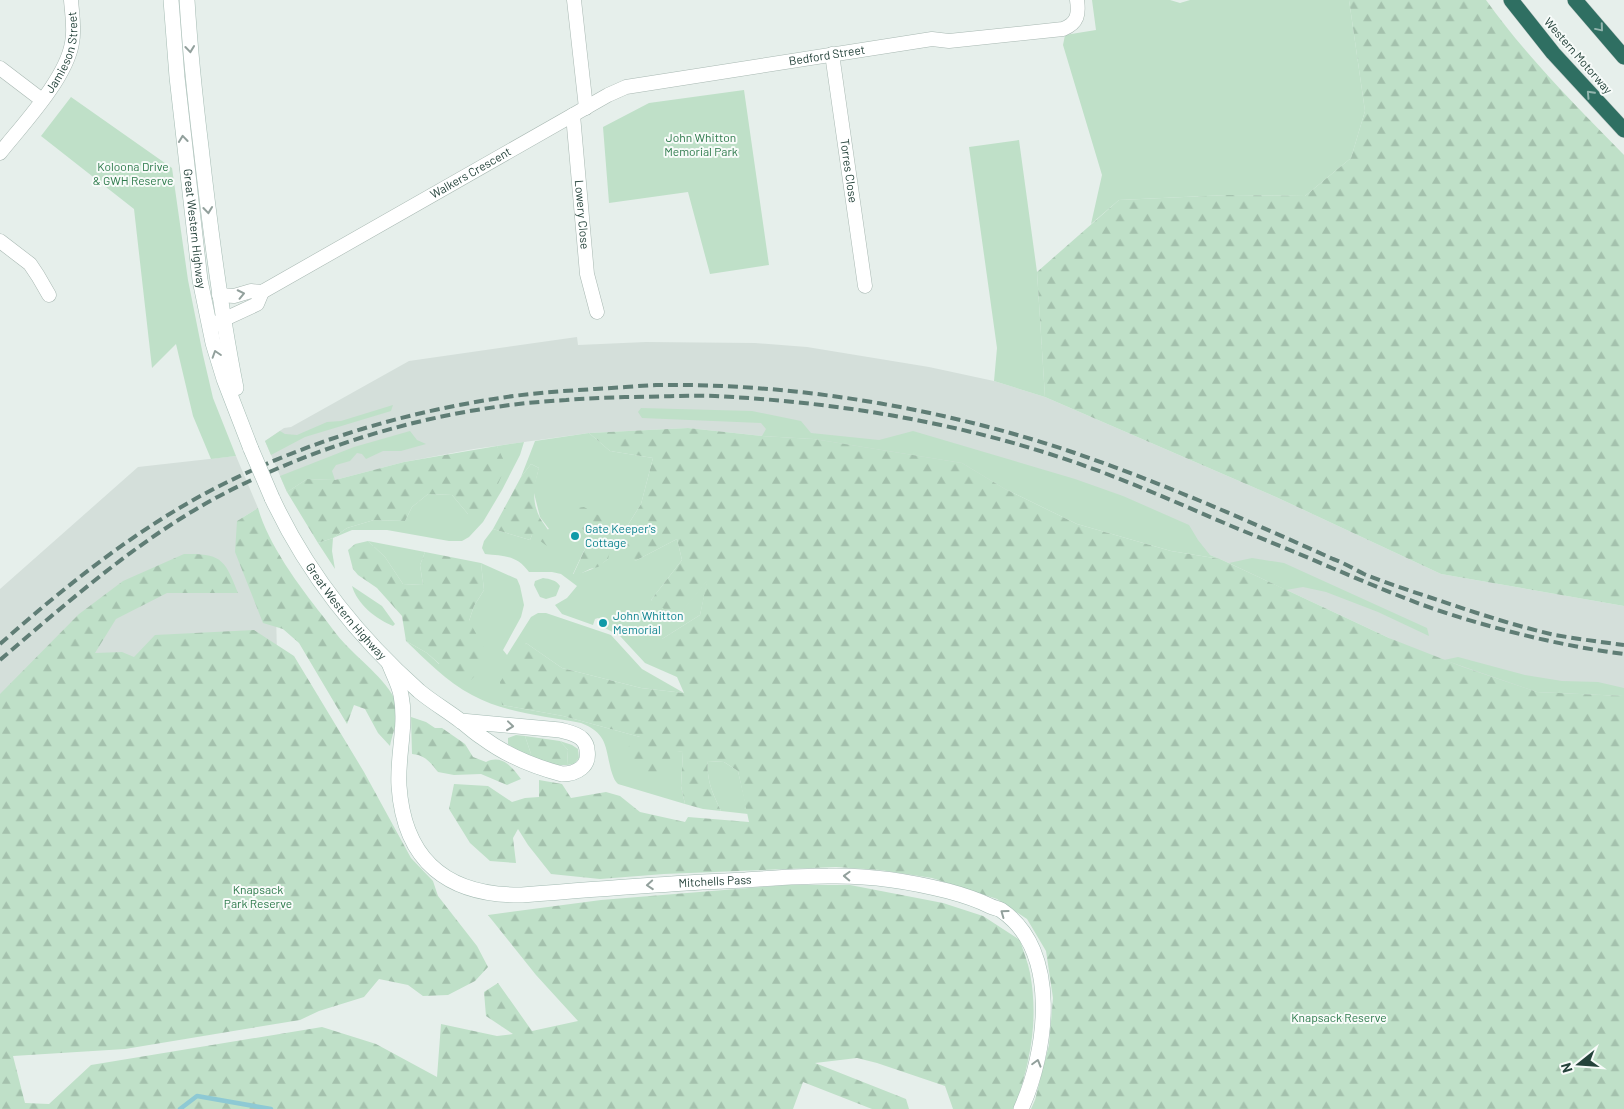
<svg xmlns="http://www.w3.org/2000/svg" width="1624" height="1109" font-family="Barlow,sans-serif">
<style>
.built{fill:#d4dfda}
.green{fill:#bfe0c8;fill-rule:evenodd}
.forest{fill:url(#forest-firs)}
.lines{fill:none;stroke-linecap:round;stroke-linejoin:round}
.stream{stroke:#8ec9d4;stroke-width:4.5}
.street-casing{stroke:#a8b8b2;stroke-width:15}
.secondary-casing{stroke:#a4bbb3;stroke-width:16}
.highway-casing{stroke:#c2cac8;stroke-width:16}
.street{stroke:#fff;stroke-width:14}
.secondary{stroke:#fff;stroke-width:15}
.highway{stroke:#2f6f62;stroke-width:15}
.rail{stroke:#5f7d75;stroke-width:4;stroke-dasharray:10 5;stroke-linecap:butt}
.secondary-bridge-casing{stroke:#a4bbb3;stroke-width:16;stroke-linecap:butt}
.secondary-bridge{stroke:#fff;stroke-width:15}
.oneway{stroke:#93b5ae}
.oneway2{stroke:#92a09c}
.culture-dot{fill:#0f9aa8;stroke:#f7fbf9;stroke-width:2}
.labels{text-anchor:middle;stroke-width:4;stroke-linejoin:round;paint-order:stroke}
.street-label{font-size:12px;fill:#24423a;stroke:#f7fbf9}
.park-label{font-size:12px;fill:#2d7a4b;stroke:#f7fbf9}
.culture-label{font-size:12px;fill:#0d838f;stroke:#f7fbf9;text-anchor:start}
</style>
<defs>
<pattern id="forest-firs" width="22" height="20" patternUnits="userSpaceOnUse" patternTransform="scale(1.25)"><rect width="22" height="20" fill="#bfe0c8"/><path d="M5 1l3.5 6h-7zM16 11l3.5 6h-7z" fill="#a4c1ad"/></pattern>
</defs>
<rect width="100%" height="100%" fill="#e6efeb"/>
<path class="built" d="M577,337L578,345L646,342L755,343L807,347L929,367L994,381L1045,397L1276,497L1441,574L1624,606V696L1537,692L1436,664L1389,638L1220,559L1129,523L814,439L762,436L688,428L589,433L474,449L404,462L335,480L307,479L287,492L265,441L284,428L291,427L409,361Z
M236,456L258,508L237,521L276,614L277,653L0,774V589L138,467Z"/>
<path class="green" d="M1092,0H1170L1180,3L1190,0H1349L1365,111L1351,158L1305,196L1227,195L1119,200L1091,224L1102,175L1063,45L1065,35L1096,30Z
M744,90L769,265L710,274L688,192L609,203L603,127L649,103Z
M71,97L172,168L188,280L203,355L213,398L236,456L211,459L193,416L176,344L152,368L134,209L41,136Z
M1019,140L1037,272L1045,397L994,381L997,348L969,147Z
M393,405L391,411L305,437L271,455L265,441L280,431L285,434L297,435L327,422L341,421Z
M641,408L752,411L801,421L811,433L879,440L913,431L1075,479L1123,496L1189,525L1198,540L1210,555L1220,559L1171,551L1077,524L1005,489L962,463L814,439L762,436L766,429L761,423L642,418L638,412Z
M410,431L417,440L426,444L401,451H383L366,459L362,454L357,453L350,461L336,465L332,471L335,480L307,479L287,492L280,476L354,447Z
M589,433L610,451L653,458L641,504L626,528L635,561L677,539L682,560L651,600L681,612L708,579L700,615L662,639L677,677L645,663L620,636L603,627L604,621L598,618L595,619L593,625L562,614L555,605L567,598L577,586L561,574L552,572H529C517,555 504,556 485,554L482,548L484,541L493,529L530,540L532,535L549,529L540,517L533,489L539,468L531,464L521,477L535,441ZM581,528L608,559C599,566 585,574 573,574L590,538Z
M524,442L520,455L502,490L483,522L469,537L462,541H449L387,530H352L333,538L332,551L335,569L318,543L333,538L347,528L374,520L405,521L412,507L428,494L452,495L468,514C493,492 510,482 497,446Z
M368,541L425,552L420,565L423,585L403,584L385,557Z
M1252,558L1284,563L1427,628L1429,636L1378,612L1326,592L1303,587L1286,590L1229,563Z
M481,563L517,579L520,586L524,605L521,617L503,650L507,655L531,617L538,613H546L611,635L642,669L684,693L641,688L562,668L526,643L502,705L563,716L640,737L671,750L683,752L681,786L685,804L618,784C614,780 613,776 611,770C605,746 607,733 581,723C545,716 505,713 472,695C447,682 426,660 406,641L427,653L439,664L469,621L474,606L484,590Z
M543,578C550,579 556,580 560,586L556,596L546,599L540,597L534,585L535,581Z
M352,586L382,606L395,624L393,626C376,619 357,604 352,586Z
M1458,657L1525,675L1562,681L1598,682L1624,688V696L1537,692L1444,660Z
M516,735L525,736L532,757L519,752L508,744V738Z
M560,741L572,745L578,749L579,758L574,764L567,765L568,750Z
M708,761L724,762L738,771L748,814L721,811C713,794 706,780 708,761Z"/>
<path class="forest" d="M1349,0H1486C1526,56 1576,106 1624,155V606L1441,574L1276,497L1045,397L1037,272L1119,200L1227,195L1305,196L1351,158L1365,111Z
M688,428L762,436L814,439L962,463L1005,489L1077,524L1171,551L1220,559L1389,638L1463,667L1537,692L1624,696V1109H1031L1035,1100L1049,1045L1053,998L1046,951L1027,919L997,899L932,878L880,870L836,867L664,874L600,879L551,874L528,845L518,829L513,838L516,863L490,861L470,843L449,809L454,784L488,786L512,802L525,798L539,797V780L562,784L571,798L606,792L620,796L640,812L685,822L688,817L749,822L738,771L724,762L708,761C706,780 713,794 721,811L703,809L685,804L681,786L683,752L671,751L669,773L649,779L635,773L627,748L640,737L563,716L502,705L500,682L526,643L562,668L641,688L684,693L677,677L651,656L662,639L700,615L707,581L681,613L667,611L651,600L682,560L677,539L635,561L620,546L626,528L641,504L653,458L610,451L589,433Z
M497,446L506,465C500,482 491,498 483,515L468,514L452,495L428,494L412,507L405,521L374,520L347,528L333,538L318,543L287,492L307,479L335,480L404,462Z
M531,464L539,468C534,486 531,500 540,518C544,525 549,529 551,538L547,546L532,535L530,540L493,529L521,477Z
M584,507L607,520L613,539L608,559L598,567L590,569L580,574L573,575L590,538L573,517L574,508Z
M258,508C268,544 299,586 322,615C330,625 337,636 346,645C361,661 391,684 397,705C400,715 392,735 390,746L378,733L365,709L354,705L347,724L299,643L283,629L263,623L235,552L237,521Z
M368,541L385,557L403,584L423,585L420,565L425,552L481,563L484,590L474,606L469,621L488,655L483,667L471,680L452,675L427,653L406,641L402,616L377,588L358,575L353,569L348,550L355,544Z
M184,554C222,553 225,560 238,593H167L116,619L95,653L122,652L134,657L155,635L254,630L294,656L364,772L411,858L433,881L438,896L477,946L488,967L475,981L448,995L423,996L408,985L379,979L364,997L319,1011L300,1020L125,1049L13,1056L25,1103L49,1104L91,1065L322,1027L376,1044L437,1077L441,1024L497,1036L513,1034L486,1016L484,992L498,983L532,1031L578,1021L536,975L488,915L601,900L724,890L787,885H850L943,903L983,916L1020,940C1023,951 1028,962 1030,973C1039,1021 1030,1064 1014,1109H953L945,1086L877,1063L857,1058L815,1063L906,1099L909,1109H872L803,1082L793,1109H0V694L79,614L123,581Z
M411,717L426,722L435,728H442L465,744L473,757L486,762C502,754 512,767 521,779L507,785L481,774L454,775L438,772C430,762 425,755 412,754Z
M525,736L560,741L568,750L567,765H555L532,757Z"/>
<g class="lines">
<path class="stream" d="M180,1109L197,1096L271,1109"/>
<g class="street-casing">
<g id="street">
<path d="M574,0L586,108"/>
<path id="s1" d="M832,54L865,286"/>
<path d="M0,68L42,100"/>
<path id="s2" d="M573,115L587,274L597,312"/>
<path id="s3" d="M0,153C23,124 66,79 72,43C75,29 72,14 71,0"/>
<path d="M0,241L30,264L38,276L49,295"/>
<path id="s4" d="M219,295L234,296L251,291L262,292L608,95L626,87L932,39L949,41L1063,29C1078,23 1079,14 1077,0"/>
<path d="M214,324L257,304L262,292"/>
</g>
</g>
<g class="secondary-casing">
<g id="secondary">
<path id="s5" d="M171,0L177,77L200,280L213,343L224,379L251,449"/>
<path d="M187,0C190,49 195,98 201,147C210,228 220,308 236,388"/>
<path id="s6" d="M272,498C307,573 357,636 419,691C432,702 448,711 462,722C469,727 475,733 483,738C506,755 535,767 562,774C577,774 590,766 587,750C587,746 585,742 582,739C576,733 567,732 560,730L461,721"/>
<path id="s7" d="M389,663C393,674 399,684 401,695C407,725 397,756 399,786C404,862 449,896 522,895C596,889 671,883 745,880C773,878 800,876 828,876C868,875 909,881 948,891C963,895 976,899 990,906C994,908 998,908 1001,910C1061,951 1047,1052 1021,1109"/>
</g>
</g>
<g class="highway-casing">
<path id="highway" d="M1511,0L1553,53L1624,130
M1575,0L1624,57"/>
</g>
<use href="#street" class="street"/>
<use href="#secondary" class="secondary"/>
<use href="#highway" class="highway"/>
<path class="rail" d="M0,644C61,590 124,539 195,499C289,447 394,414 500,398C531,393 563,391 595,389C615,388 636,386 656,385C796,383 942,408 1075,453C1162,483 1249,521 1333,559C1344,563 1354,569 1364,574C1388,584 1414,592 1438,600C1476,613 1516,626 1555,635C1578,639 1601,642 1624,645
M0,660C75,596 150,529 239,486C340,437 454,406 566,400C587,398 607,398 627,397C656,397 686,395 715,396C836,402 958,422 1074,462C1129,481 1182,505 1236,528C1268,541 1300,554 1332,568C1375,586 1418,605 1462,618C1515,634 1569,647 1624,654"/>
<g class="secondary-bridge-casing">
<path id="secondary-bridge" d="M251,449L272,498"/>
</g>
<use href="#secondary-bridge" class="secondary-bridge"/>
</g>
<defs><path id="oneway-chevron" d="M-2-3.5L2.5 0L-2 3.5" fill="none" stroke-width="1.6" stroke-linecap="round" stroke-linejoin="round" transform="scale(1.25)"/></defs>
<g class="oneway">
<use href="#oneway-chevron" transform="translate(1600 28) rotate(50)"/>
<use href="#oneway-chevron" transform="translate(1590 94) rotate(-133)"/>
</g>
<g class="oneway2">
<use href="#oneway-chevron" transform="translate(190 49) rotate(84)"/>
<use href="#oneway-chevron" transform="translate(183 139) rotate(-96)"/>
<use href="#oneway-chevron" transform="translate(208 210) rotate(84)"/>
<use href="#oneway-chevron" transform="translate(241 294) rotate(-12)"/>
<use href="#oneway-chevron" transform="translate(216 354) rotate(-108)"/>
<use href="#oneway-chevron" transform="translate(510 726) rotate(6)"/>
<use href="#oneway-chevron" transform="translate(847 876) rotate(-178)"/>
<use href="#oneway-chevron" transform="translate(650 885) rotate(176)"/>
<use href="#oneway-chevron" transform="translate(1004 913) rotate(-144)"/>
<use href="#oneway-chevron" transform="translate(1037 1063) rotate(-74)"/>
</g>
<g class="culture-dot">
<circle cx="575" cy="536" r="5"/>
<circle cx="603" cy="623" r="5"/>
</g>
<g class="labels">
<g class="street-label">
<text dy="4" stroke="none"><textPath href="#s3" startOffset="121">Jamieson Street</textPath></text>
<text dy="4" stroke="none"><textPath href="#s4" startOffset="665">Bedford Street</textPath></text>
<text transform="translate(1578 56) rotate(49)" y="4">Western Motorway</text>
<text dy="4" stroke="none"><textPath href="#s1" startOffset="118">Torres Close</textPath></text>
<text dy="4" stroke="none"><textPath href="#s4" startOffset="284">Walkers Crescent</textPath></text>
<text dy="4" stroke="none"><textPath href="#s2" startOffset="100">Lowery Close</textPath></text>
<text dy="4" stroke="none"><textPath href="#s5" startOffset="230">Great Western Highway</textPath></text>
<text dy="4" stroke="none"><textPath href="#s6" startOffset="136">Great Western Highway</textPath></text>
<text dy="4" stroke="none"><textPath href="#s7" startOffset="505">Mitchells Pass</textPath></text>
</g>
<g class="park-label">
<text x="701" y="142">John Whitton<tspan x="701" dy="14">Memorial Park</tspan></text>
<text x="133" y="171">Koloona Drive<tspan x="133" dy="14">&amp; GWH Reserve</tspan></text>
<text x="258" y="894">Knapsack<tspan x="258" dy="14">Park Reserve</tspan></text>
<text x="1339" y="1022">Knapsack Reserve</text>
</g>
<g class="culture-label">
<text x="585" y="533">Gate Keeper's<tspan x="585" dy="14">Cottage</tspan></text>
<text x="613" y="620">John Whitton<tspan x="613" dy="14">Memorial</tspan></text>
</g>
</g>
<g transform="translate(1579 1064) rotate(253)" stroke="#f7fbf9" stroke-width="4" paint-order="stroke">
<path d="M0-4L9 19L0 12L-9 19Z" fill="#24423a"/>
<text y="-8" font-size="14" font-weight="bold" text-anchor="middle" fill="#24423a">N</text>
</g>
</svg>
